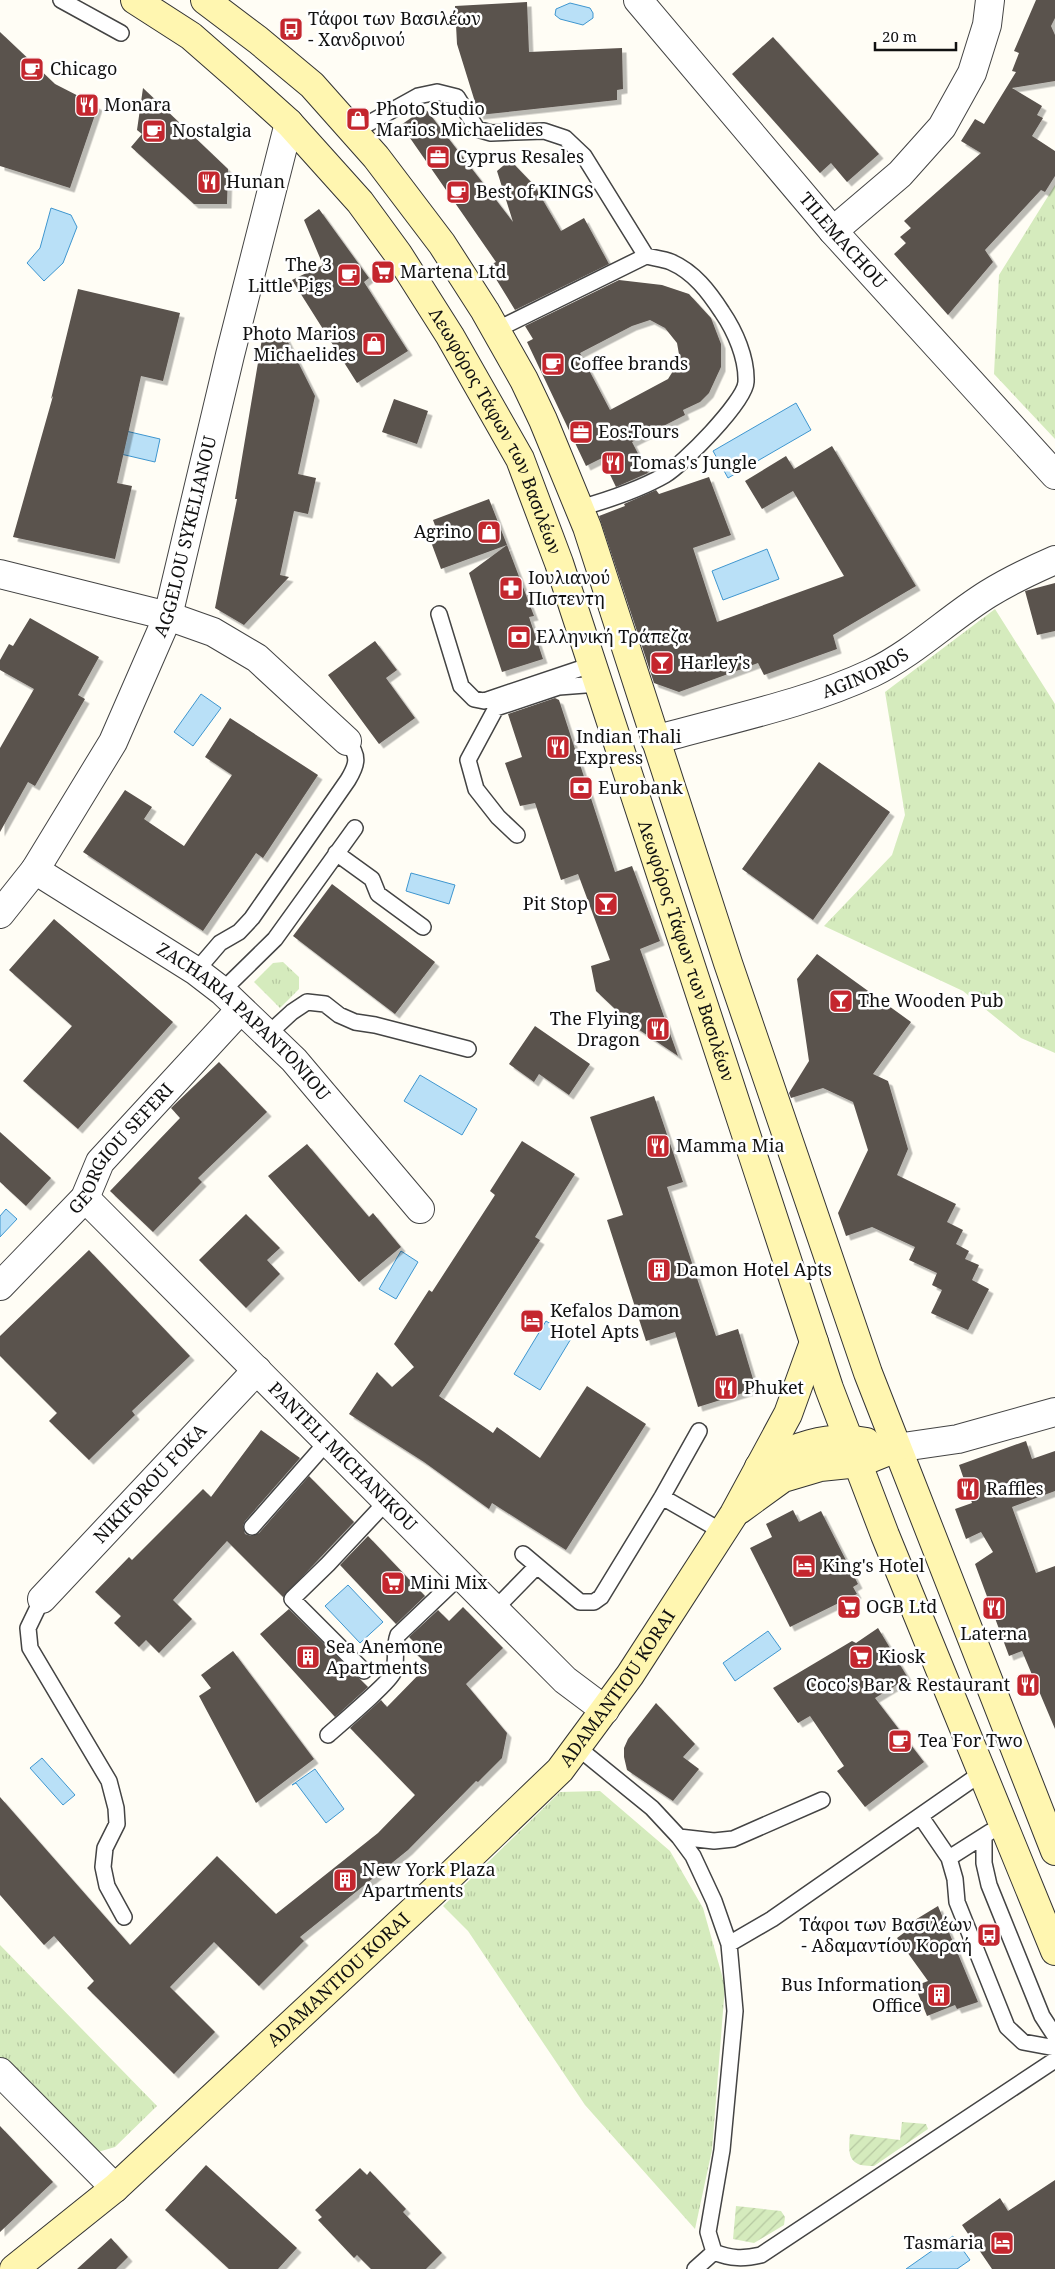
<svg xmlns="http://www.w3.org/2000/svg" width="1055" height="2269" font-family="'Noto Serif',serif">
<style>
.grass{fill:url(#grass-tufts)}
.garden{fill:url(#garden-furrows)}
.water{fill:#b9e0f7;stroke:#3f96cf}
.building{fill:#5a524d;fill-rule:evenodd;filter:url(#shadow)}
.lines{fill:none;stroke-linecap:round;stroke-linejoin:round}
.service-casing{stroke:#444;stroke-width:18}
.minor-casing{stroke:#444;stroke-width:30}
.secondary-casing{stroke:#333;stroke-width:30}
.service{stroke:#fff;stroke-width:15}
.minor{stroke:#fff;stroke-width:28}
.secondary{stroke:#fff6b0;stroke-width:28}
.labels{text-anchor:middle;stroke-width:5;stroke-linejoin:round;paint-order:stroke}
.poi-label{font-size:18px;fill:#111;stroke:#fff;text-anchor:start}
.street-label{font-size:18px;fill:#111;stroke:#fff}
</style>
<defs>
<pattern id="grass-tufts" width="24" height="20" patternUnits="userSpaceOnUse" patternTransform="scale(1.25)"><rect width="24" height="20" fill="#d5ebbd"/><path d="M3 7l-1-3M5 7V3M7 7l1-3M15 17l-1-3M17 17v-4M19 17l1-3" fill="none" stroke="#b6c8a1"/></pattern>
<pattern id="garden-furrows" width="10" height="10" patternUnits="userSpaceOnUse" patternTransform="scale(1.25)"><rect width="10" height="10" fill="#d5ebbd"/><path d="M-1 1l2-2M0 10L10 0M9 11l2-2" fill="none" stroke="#b6c8a1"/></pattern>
<filter id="shadow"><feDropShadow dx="4.5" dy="4.5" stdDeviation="0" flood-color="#0004"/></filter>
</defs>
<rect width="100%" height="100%" fill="#fffdf5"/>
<path class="grass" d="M1055,185V439L994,374L999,275Z
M995,609L1055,704V1053L1021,1038L963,991L824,926L892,855L905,815L885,692Z
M283,962L299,977V989L280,1008L254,982L273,963Z
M600,1791L670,1851L703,1908L725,1986L712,2150L695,2229L585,2105L468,1931L443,1906L560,1792Z
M0,1945L157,2106L115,2147L98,2152L84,2145L0,2058Z"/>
<path class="garden" d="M902,2122L926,2124L928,2129L874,2166C848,2167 848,2155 850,2134L900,2140Z
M736,2206L781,2211L785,2217L784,2225L754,2243L733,2239Z"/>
<path class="water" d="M570,3L590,8L593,13V18L583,25L560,19L555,15L556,9Z
M51,208L71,215L77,227L63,263L44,281L27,263L40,248Z
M796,403L811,430L728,478L713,451Z
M96,424L160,439L155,462L91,447Z
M767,549L779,579L723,600L712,571Z
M201,694L221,708L193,746L174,732Z
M411,873L455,885L449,904L406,891Z
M420,1075L477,1109L462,1135L404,1101Z
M6,1209L17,1219L0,1237V1216Z
M401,1251L418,1262L396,1299L379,1289Z
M546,1321L572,1337L540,1390L514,1374Z
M348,1585L383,1622L360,1643L325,1606Z
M768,1631L781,1649L735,1681L723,1663Z
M42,1758L75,1795L63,1805L30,1768Z
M315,1769L344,1809L326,1823L296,1783L292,1785Z
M953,2236L970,2260L957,2269H906Z"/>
<path class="building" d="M1036,0H1055V18L1051,26L1055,35V81L1012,88L1042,106L1037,115L1043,118L1032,136L1055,151V176L1045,192L1041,190L985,250L993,262L948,315L894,254L906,243L900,237L911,228L904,221L981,153L961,141L975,119L984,124L1016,72L1012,71L1019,53L1014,51Z
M527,2L529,52L622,48L623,89L617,90V100L479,115L457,44L455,6Z
M0,32L55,84L98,106L70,188L0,166Z
M773,37L879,154L847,182L831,163L820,173L732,74Z
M143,88L228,169L227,204H194L131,147L142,134L137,130Z
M425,108L513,222L497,171L510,160L534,185L561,231L584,218L609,264L515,310L488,266L496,262L401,125Z
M319,209L369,278L364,282L408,351L357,383L292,280L323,265L304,220Z
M619,280L662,285L689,294L711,318L721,344V367L709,393L700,402L683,410L685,415L632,442L648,473L616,487L602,458L586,466L527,342L533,339L525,326ZM650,320L665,328L677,343L680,360L668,379L610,410L580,353L632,326Z
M78,289L180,313L163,381L141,376L117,483L132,486L115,559L13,537L53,396L51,399Z
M263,333L285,336L315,396L298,474L316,478L308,514L294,511L280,575L289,577L244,625L215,608L237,499H235Z
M394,399L428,411L417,444L382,432Z
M832,446L916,586L833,635L837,649L764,675L758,663L679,692L654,683L599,516L625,506L624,504L656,490L659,494L709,477L731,535L693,548L717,622L844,576L793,491L762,509L745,481L786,456L794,469Z
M489,499L507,545L441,569L431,542L440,539L433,520Z
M507,545L534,616L529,617L543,659L502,672L469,573Z
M1055,583V631L1037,635L1025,591Z
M30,618L99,657L78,695L85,699L35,786L28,782L0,832V748L34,689L0,670V660L9,644L13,646Z
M375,641L397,670L386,678L415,718L379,744L328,675Z
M555,698L559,700L615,872L632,866L660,941L640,949L678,1056L632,1025L596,991L591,966L610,960L578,874L561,880L535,803L520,806L505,763L522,757L508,714Z
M230,718L318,775L263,858L256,853L203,931L83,852L125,790L152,807L144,819L184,846L232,775L205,757Z
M819,762L890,812L813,920L742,869Z
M332,884L435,962L395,1014L293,936Z
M54,919L173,1022L78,1129L23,1081L72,1026L9,970Z
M817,954L911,1022L873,1074L888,1081L908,1149L897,1175L956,1204L947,1222L963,1230L956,1244L969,1251L965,1259L979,1265L972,1280L989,1289L968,1330L931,1313L942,1290L932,1285L937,1273L909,1260L915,1247L872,1227L846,1236L838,1213L868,1150L853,1102L823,1088L791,1098L789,1093L809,1061L797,979Z
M535,1026L590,1064L569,1095L539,1074L534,1082L509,1064Z
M219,1062L267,1112L198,1178L202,1182L153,1232L110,1191L180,1118L171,1108Z
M654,1096L683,1182L667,1187L716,1336L738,1329L756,1389L698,1407L675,1332L646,1341L607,1220L623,1215L590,1117Z
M0,1132L51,1178L26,1206L0,1182Z
M522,1141L575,1174L535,1237L540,1240L439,1396L493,1433L497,1427L540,1458L587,1386L646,1424L566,1550L492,1503L489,1509L424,1462L349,1414L377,1372L392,1387L414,1367L394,1344L429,1290L432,1292L495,1195L490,1191Z
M307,1144L369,1217L373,1213L401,1247L359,1282L268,1176Z
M246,1214L280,1248L267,1260L280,1274L246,1308L199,1260Z
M89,1250L190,1356L132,1411L135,1415L89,1460L49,1421L57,1413L0,1356V1336Z
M261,1430L300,1458L245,1521L243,1526L245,1534L251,1536L259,1533L309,1476L354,1522L283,1597L227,1541L173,1600L192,1619L159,1653L146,1640L139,1647L114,1623L121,1616L95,1592L129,1557L132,1560L203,1489L211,1497Z
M1026,1441L1032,1459L1055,1451V1491L1012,1507L1036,1573L1055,1566V1729L1022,1651L1009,1656L975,1564L993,1552L981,1532L966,1539L955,1509L972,1503L959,1465Z
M793,1510L799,1522L821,1511L858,1584L853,1587L857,1594L790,1627L750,1548L772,1537L766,1524Z
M368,1536L425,1596L396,1624L340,1565Z
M463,1607L503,1648L466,1684L507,1733L502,1758L478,1782L476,1781L408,1850L300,1937L304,1941L259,1986L214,1942L170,1987L215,2032L174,2074L87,1988L94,1981L54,1936L44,1945L0,1895V1797L130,1945L217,1856L276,1914L378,1833L415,1795L350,1728L381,1700L387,1707L428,1665L416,1654L421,1649L409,1637L438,1610L449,1621Z
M289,1609L368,1687L335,1717L260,1634Z
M878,1628L908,1678L875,1698L924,1762L865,1807L837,1771L844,1766L810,1716L798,1723L773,1688L852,1641L856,1643Z
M233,1651L314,1759L256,1803L199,1696L211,1688L201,1675Z
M656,1703L695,1744L683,1757L699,1769L673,1801L627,1770L624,1757V1748L628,1739Z
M938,1906L978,2002L957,2009L955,2005L927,2016L915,1986L928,1981L897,1938L917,1923L915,1920Z
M0,2126L53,2182L0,2232Z
M206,2165L297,2248L278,2269H229L165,2210Z
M360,2168L367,2175L370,2171L406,2209L403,2212L442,2253L426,2269H371L357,2255L354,2258L318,2220L322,2217L315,2210Z
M1055,2180V2269H992L962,2225L1000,2198L1008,2211Z
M111,2238L128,2257L116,2269H77Z"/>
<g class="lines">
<g class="service-casing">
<path id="service" d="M61,0L121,33
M353,132L418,96L437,92L457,97L477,129L491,133L544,131L565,138L584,156L646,256
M496,330L646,256C654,258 664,259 671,262C694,272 709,292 722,312C735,331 747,358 746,382C745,402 682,465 665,475C639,490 608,500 580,508
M439,614L461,686L474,699L484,701L591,665
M517,835L498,817L476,789L468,760L496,708L559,687L598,684
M336,853L372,879L378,894L423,927
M196,971L220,943L239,932L252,918L348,780C357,765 360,756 347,741
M222,991L275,939L355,828
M267,1035L292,1012L307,1002L325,1004L339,1015L355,1022L375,1025L468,1049
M662,1497L723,1532
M252,1527L327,1442
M523,1554L580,1602H594L601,1597L662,1497L699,1431
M42,1599L28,1628L30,1648L109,1781L116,1808L117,1824L105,1848L103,1867L107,1886L124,1917
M495,1609L536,1567
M364,1671L292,1599L328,1564L388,1500
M328,1735C338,1726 390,1682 393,1673C398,1660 393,1648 398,1635L460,1576
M577,1747L652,1808L679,1837L693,1856L714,1901L729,1944L735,2011L722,2150L708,2232L714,2252C731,2259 744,2259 761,2255L1055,2060
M921,1817L949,1858L955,1879L957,1902L1007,2027L1023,2042L1055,2048
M679,1837L714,1841L733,1839L822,1800
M984,1837V1863L989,1885L1042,2016L1055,2036
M949,1858L990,1832
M729,1944L772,1919L983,1772
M695,2269L714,2252"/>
</g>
<g class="minor-casing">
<g id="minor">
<path id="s1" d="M638,0L833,231L1055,475"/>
<path d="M833,231L900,174L942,127L972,73L987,25L990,0"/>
<path d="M0,574L168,616L213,632L257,658L347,741"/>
<path id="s2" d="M655,740C725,720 806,704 872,673C914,653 948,619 988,594C1009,581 1032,570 1055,560"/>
<path id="s3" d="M35,870L196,971L222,991L294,1060L420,1209"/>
<path id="s4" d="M0,914L35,870L113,742L168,616L230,355L289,123"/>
<path id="s5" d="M85,1198L565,1680L605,1710"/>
<path id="s6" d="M0,1286L85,1198L100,1162L240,1010"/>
<path d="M896,1448L958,1439L1055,1412"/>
<path id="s7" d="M42,1599L257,1370"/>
<path d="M0,2072L115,2188"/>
</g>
</g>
<g class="secondary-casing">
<g id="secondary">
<path id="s8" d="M135,0L191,36L239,78L289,123L360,202L398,254L450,336L520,459L559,563L829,1388L885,1535L1055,1951"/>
<path d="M205,0L258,40L312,85L376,157L442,244L485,311L524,380L543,420L587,527L728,963L868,1373L1055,1851"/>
<path d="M759,1467C792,1447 827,1434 866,1442"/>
<path d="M739,1510L783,1478L820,1467L859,1463L896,1448"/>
<path id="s9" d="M14,2269L115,2188L433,1892L560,1770L630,1675L734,1514L788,1414L814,1342"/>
</g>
</g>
<use href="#service" class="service"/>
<use href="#minor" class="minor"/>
<use href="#secondary" class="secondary"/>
</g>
<defs>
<g id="bus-square" transform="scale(1.25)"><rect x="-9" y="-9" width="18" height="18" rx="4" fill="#c4262e" stroke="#fff"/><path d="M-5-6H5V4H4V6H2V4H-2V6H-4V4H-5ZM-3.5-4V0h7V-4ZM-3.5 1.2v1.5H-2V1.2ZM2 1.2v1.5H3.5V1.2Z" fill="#fff"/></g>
<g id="cafe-square" transform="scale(1.25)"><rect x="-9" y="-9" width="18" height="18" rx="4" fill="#c4262e" stroke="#fff"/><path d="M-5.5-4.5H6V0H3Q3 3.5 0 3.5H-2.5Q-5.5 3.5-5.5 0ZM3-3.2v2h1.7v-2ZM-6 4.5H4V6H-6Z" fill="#fff"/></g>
<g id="restaurant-square" transform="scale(1.25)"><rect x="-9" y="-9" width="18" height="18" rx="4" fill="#c4262e" stroke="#fff"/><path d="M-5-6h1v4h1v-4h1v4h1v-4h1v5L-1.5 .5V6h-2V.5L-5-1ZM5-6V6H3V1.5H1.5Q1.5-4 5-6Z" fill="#fff"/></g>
<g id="shop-square" transform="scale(1.25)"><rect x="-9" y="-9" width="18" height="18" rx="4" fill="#c4262e" stroke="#fff"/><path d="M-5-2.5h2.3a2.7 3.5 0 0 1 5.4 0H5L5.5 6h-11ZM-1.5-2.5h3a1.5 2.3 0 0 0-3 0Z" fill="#fff"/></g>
<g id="office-square" transform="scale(1.25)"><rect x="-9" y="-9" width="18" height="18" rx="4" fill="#c4262e" stroke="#fff"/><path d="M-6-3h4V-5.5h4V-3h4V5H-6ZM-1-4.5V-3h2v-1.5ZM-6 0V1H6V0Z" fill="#fff"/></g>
<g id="supermarket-square" transform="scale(1.25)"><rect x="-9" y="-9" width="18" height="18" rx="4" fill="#c4262e" stroke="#fff"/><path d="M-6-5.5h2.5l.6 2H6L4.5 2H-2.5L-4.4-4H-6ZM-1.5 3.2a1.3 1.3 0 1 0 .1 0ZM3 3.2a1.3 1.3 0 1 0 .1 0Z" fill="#fff"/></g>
<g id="pharmacy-square" transform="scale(1.25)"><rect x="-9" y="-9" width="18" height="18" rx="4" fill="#c4262e" stroke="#fff"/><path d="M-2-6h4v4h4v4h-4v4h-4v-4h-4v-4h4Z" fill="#fff"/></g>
<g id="bank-square" transform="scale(1.25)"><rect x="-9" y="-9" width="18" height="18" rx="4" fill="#c4262e" stroke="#fff"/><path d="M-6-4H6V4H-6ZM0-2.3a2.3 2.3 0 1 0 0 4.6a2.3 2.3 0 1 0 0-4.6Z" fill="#fff"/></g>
<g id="bar-square" transform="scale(1.25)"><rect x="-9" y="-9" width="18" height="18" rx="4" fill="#c4262e" stroke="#fff"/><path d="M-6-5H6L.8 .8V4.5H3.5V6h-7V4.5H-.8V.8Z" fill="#fff"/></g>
<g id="building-square" transform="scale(1.25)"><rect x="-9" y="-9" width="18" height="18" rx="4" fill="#c4262e" stroke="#fff"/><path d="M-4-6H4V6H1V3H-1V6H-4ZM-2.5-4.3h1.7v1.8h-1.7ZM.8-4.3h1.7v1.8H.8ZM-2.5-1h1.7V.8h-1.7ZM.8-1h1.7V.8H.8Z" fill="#fff"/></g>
<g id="hotel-square" transform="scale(1.25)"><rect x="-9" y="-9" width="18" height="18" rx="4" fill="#c4262e" stroke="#fff"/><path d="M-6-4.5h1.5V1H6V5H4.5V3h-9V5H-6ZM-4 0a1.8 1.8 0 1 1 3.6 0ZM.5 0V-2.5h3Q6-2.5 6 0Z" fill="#fff"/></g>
</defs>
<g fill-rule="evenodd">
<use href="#bus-square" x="291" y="29"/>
<use href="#cafe-square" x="32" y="69"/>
<use href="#restaurant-square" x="87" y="105"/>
<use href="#shop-square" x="358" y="119"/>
<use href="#cafe-square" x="154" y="131"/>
<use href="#office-square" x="438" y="157"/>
<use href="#restaurant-square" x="209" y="182"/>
<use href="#cafe-square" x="458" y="192"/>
<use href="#supermarket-square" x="383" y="272"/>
<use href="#cafe-square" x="349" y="275"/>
<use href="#shop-square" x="374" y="344"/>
<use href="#cafe-square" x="553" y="364"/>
<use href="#office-square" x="581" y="432"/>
<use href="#restaurant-square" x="613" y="463"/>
<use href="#shop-square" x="489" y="532"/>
<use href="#pharmacy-square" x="511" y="588"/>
<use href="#bank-square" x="519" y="637"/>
<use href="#bar-square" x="662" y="663"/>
<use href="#restaurant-square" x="558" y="747"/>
<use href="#bank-square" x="581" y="788"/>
<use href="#bar-square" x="606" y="904"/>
<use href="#bar-square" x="841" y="1001"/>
<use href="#restaurant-square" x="658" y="1029"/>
<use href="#restaurant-square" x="658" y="1146"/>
<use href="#building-square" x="659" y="1270"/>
<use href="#hotel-square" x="532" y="1321"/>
<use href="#restaurant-square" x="726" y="1388"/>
<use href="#restaurant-square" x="968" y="1489"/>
<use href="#hotel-square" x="804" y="1566"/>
<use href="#supermarket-square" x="393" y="1583"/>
<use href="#supermarket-square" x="849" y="1607"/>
<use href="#restaurant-square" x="994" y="1608"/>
<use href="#building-square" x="308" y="1657"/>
<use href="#supermarket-square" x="861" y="1657"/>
<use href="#restaurant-square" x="1028" y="1685"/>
<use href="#cafe-square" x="900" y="1741"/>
<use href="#building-square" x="345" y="1880"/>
<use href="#bus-square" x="989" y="1935"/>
<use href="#building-square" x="939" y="1995"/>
<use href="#hotel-square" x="1002" y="2243"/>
</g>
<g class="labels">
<g class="poi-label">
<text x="308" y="25">Τάφοι των Βασιλέων<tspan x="308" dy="21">- Χανδρινού</tspan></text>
<text x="50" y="75">Chicago</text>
<text x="104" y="111">Monara</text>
<text x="376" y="115">Photo Studio<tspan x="376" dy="21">Marios Michaelides</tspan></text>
<text x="172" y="137">Nostalgia</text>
<text x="456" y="163">Cyprus Resales</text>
<text x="226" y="188">Hunan</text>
<text x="476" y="198">Best of KINGS</text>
<text x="332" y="271" text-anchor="end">The 3<tspan x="332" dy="21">Little Pigs</tspan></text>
<text x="400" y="278">Martena Ltd</text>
<text x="356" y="340" text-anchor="end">Photo Marios<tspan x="356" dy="21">Michaelides</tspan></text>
<text x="570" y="370">Coffee brands</text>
<text x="598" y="438">Eos.Tours</text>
<text x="630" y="469">Tomas's Jungle</text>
<text x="472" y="538" text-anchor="end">Agrino</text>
<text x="528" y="584">Ιουλιανού<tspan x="528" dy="21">Πιστεντη</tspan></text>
<text x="536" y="643">Ελληνική Τράπεζα</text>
<text x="680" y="669">Harley's</text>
<text x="576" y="743">Indian Thali<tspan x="576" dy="21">Express</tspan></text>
<text x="598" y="794">Eurobank</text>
<text x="588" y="910" text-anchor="end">Pit Stop</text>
<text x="858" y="1007">The Wooden Pub</text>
<text x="640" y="1025" text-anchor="end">The Flying<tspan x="640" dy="21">Dragon</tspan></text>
<text x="676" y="1152">Mamma Mia</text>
<text x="676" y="1276">Damon Hotel Apts</text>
<text x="550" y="1317">Kefalos Damon<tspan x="550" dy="21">Hotel Apts</tspan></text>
<text x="744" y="1394">Phuket</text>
<text x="986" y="1495">Raffles</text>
<text x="822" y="1572">King's Hotel</text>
<text x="410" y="1589">Mini Mix</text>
<text x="866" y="1613">OGB Ltd</text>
<text x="994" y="1640" text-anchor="middle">Laterna</text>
<text x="326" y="1653">Sea Anemone<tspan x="326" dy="21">Apartments</tspan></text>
<text x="878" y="1663">Kiosk</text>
<text x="1010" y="1691" text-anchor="end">Coco's Bar &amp; Restaurant</text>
<text x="918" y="1747">Tea For Two</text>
<text x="362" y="1876">New York Plaza<tspan x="362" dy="21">Apartments</tspan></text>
<text x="972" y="1931" text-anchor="end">Τάφοι των Βασιλέων<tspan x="972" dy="21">- Αδαμαντίου Κοραή</tspan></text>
<text x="922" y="1991" text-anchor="end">Bus Information<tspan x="922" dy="21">Office</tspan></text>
<text x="984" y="2249" text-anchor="end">Tasmaria</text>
</g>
<g class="street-label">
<text dy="6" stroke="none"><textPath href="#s1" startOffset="316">TILEMACHOU</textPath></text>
<text dy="6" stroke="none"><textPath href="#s8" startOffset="571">Λεωφόρος Τάφων των Βασιλέων</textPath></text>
<text dy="6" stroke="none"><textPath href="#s4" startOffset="425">AGGELOU SYKELIANOU</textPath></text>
<text dy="6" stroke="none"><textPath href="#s2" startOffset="221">AGINOROS</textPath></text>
<text dy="6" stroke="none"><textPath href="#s8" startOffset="1126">Λεωφόρος Τάφων των Βασιλέων</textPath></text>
<text dy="6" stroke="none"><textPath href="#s3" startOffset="259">ZACHARIA PAPANTONIOU</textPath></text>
<text dy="6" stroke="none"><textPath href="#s6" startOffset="184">GEORGIOU SEFERI</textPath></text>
<text dy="6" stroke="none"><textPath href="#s5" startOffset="365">PANTELI MICHANIKOU</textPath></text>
<text dy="6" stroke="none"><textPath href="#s7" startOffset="158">NIKIFOROU FOKA</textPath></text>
<text dy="6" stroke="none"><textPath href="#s9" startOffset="840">ADAMANTIOU KORAI</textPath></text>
<text dy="6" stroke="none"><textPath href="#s9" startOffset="435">ADAMANTIOU KORAI</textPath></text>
</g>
</g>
<path d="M875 42v8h81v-8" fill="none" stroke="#111111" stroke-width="2.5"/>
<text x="882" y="42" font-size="15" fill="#111111" stroke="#ffffff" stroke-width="4" paint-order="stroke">20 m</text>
</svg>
